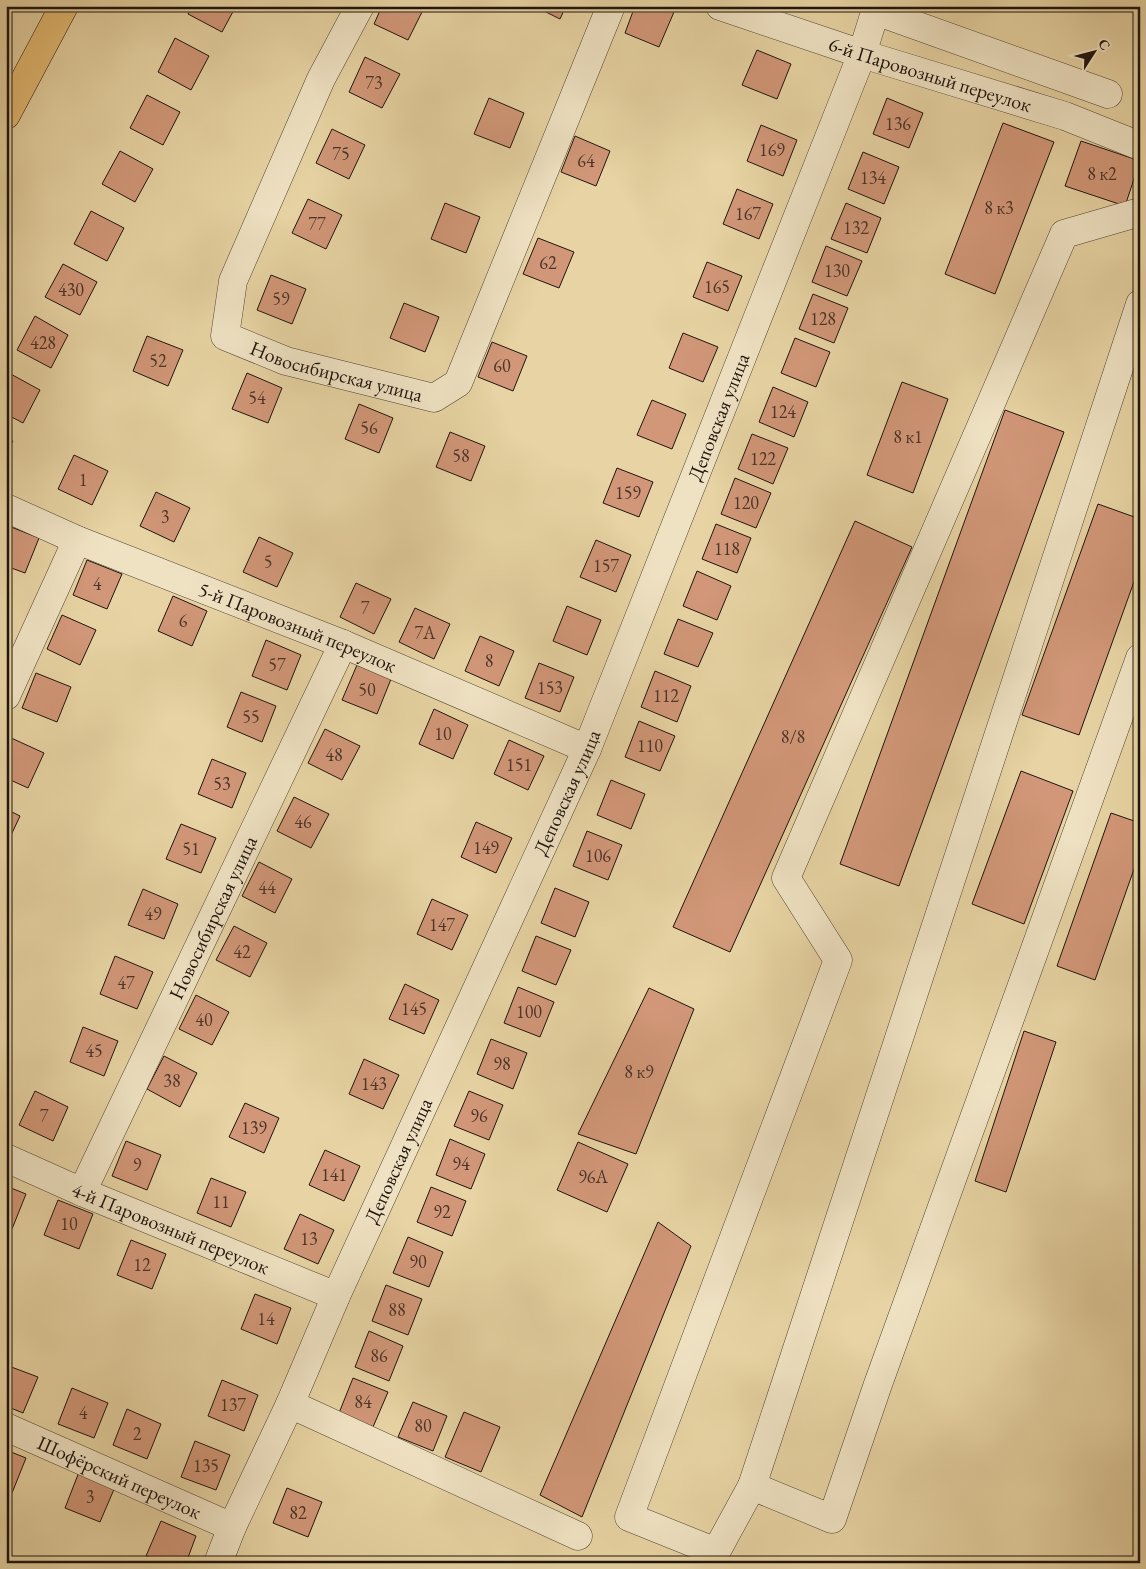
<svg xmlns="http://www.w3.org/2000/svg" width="1146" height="1569" font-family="'EB Garamond',serif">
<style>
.building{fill:#d19778;stroke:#1f140f}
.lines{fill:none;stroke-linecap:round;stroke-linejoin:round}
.minor-casing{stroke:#514434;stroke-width:29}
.highway-casing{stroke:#1f140f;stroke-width:29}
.minor{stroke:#efe2c3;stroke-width:28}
.highway{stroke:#e4ba72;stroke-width:28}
.labels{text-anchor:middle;stroke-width:4;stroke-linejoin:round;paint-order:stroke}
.number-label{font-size:18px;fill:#4c3529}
.street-label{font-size:20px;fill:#1f140f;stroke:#efe2c3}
</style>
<rect width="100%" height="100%" fill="#e7d3a3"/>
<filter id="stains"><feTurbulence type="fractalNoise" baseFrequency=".004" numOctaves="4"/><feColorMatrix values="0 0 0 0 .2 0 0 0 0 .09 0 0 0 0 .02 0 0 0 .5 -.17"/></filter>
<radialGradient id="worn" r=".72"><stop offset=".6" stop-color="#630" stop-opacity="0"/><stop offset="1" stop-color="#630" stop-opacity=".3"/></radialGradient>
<path class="building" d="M192,6H236L222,32L188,14Z
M382,6H425L408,40L374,24Z
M534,6H566L560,19Z
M635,6H660L674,12L659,47L625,33Z
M175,38L209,56L191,90L158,72Z
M757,50L791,64L777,99L742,85Z
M365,57L400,74L382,108L349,92Z
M147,95L180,112L163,145L130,128Z
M489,98L524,113L510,148L474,134Z
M887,98L923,113L909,148L873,134Z
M1003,123L1054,142L995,294L945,274Z
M761,125L797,140L783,176L747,161Z
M332,129L365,145L349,179L316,163Z
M575,136L610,151L596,186L561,172Z
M1081,141L1140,161L1125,206L1065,186Z
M120,151L153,169L135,202L102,184Z
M863,152L899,167L884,204L848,189Z
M737,189L773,204L759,239L723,224Z
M308,199L342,215L326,249L292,233Z
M445,203L480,217L466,253L431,239Z
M846,203L881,218L867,253L831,239Z
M91,211L124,228L107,261L74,244Z
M538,238L574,252L559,288L523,274Z
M826,246L862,261L847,296L812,282Z
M707,262L742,276L728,311L693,297Z
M63,264L97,282L80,315L45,297Z
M271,275L306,289L292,324L257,310Z
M813,294L848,308L834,343L799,329Z
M404,303L439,317L425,352L390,338Z
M35,316L68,335L51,368L17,350Z
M683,333L718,347L703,382L669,368Z
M147,336L183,350L168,386L133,371Z
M795,338L830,352L816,387L781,373Z
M492,342L527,356L513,391L478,377Z
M7,372L40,390L23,423L6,414Z
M247,373L282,388L268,423L232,409Z
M902,382L948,399L913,493L867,475Z
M773,387L808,402L794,437L759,422Z
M652,400L686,414L672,449L637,435Z
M359,404L393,418L379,453L345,439Z
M1005,410L1064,432L899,886L840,864Z
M450,432L485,446L471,481L436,467Z
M752,434L788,448L773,484L738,469Z
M6,438L13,441L6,454Z
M74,455L108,471L92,505L58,489Z
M617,468L653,482L639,517L603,503Z
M735,478L771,493L756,528L721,514Z
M156,492L190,508L174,542L140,526Z
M1098,504L1140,519V565L1079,735L1022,715Z
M855,521L912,547L730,952L673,927Z
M716,524L751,538L737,573L702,559Z
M6,525L39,538L25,573L6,566Z
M259,537L293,553L277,587L243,572Z
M596,540L631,555L616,592L580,577Z
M87,560L122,574L107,609L73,595Z
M697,571L731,586L717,620L683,606Z
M356,583L391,599L374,634L340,617Z
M173,596L207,611L192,646L158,631Z
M567,606L601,620L587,655L553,641Z
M415,608L450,624L434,659L399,642Z
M62,615L96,630L80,665L47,649Z
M678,619L713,633L698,667L664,654Z
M480,636L514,651L499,686L465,671Z
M266,640L301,655L287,690L252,676Z
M539,663L574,677L560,712L525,698Z
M357,665L391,679L377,714L342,700Z
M655,671L691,686L677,722L641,707Z
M36,673L71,687L57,722L22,708Z
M241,692L276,706L262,742L227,727Z
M434,709L468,725L453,759L419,744Z
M639,721L675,736L660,771L625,757Z
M325,729L360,746L342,780L308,763Z
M1140,731V751L1134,749Z
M9,737L44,753L28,788L6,778V743Z
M509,740L544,756L528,790L494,774Z
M212,759L246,773L232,808L198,794Z
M1021,771L1073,791L1024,924L972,904Z
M611,780L645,794L631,829L597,815Z
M294,797L329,814L311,848L277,831Z
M6,809L20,816L6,846Z
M1111,813L1140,823V852L1095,980L1057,966Z
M476,822L512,838L496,873L461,857Z
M181,824L216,838L201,873L166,859Z
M587,831L622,845L608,880L573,866Z
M259,862L292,879L275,913L242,896Z
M555,888L589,902L575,937L541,923Z
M143,889L178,904L164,939L128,925Z
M432,899L468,915L452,950L417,934Z
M234,926L267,943L250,977L216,960Z
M536,936L571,950L556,985L522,971Z
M115,956L153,972L137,1009L100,994Z
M405,984L439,1000L424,1034L389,1019Z
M518,987L554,1002L540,1037L504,1023Z
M649,988L694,1009L636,1154L578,1134Z
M196,995L229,1012L212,1045L179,1029Z
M83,1027L118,1041L104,1076L70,1062Z
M1024,1031L1056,1042L1006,1192L975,1181Z
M491,1039L527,1053L513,1089L477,1074Z
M164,1056L197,1073L180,1107L147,1089Z
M364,1059L399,1075L383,1109L349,1094Z
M35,1091L68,1107L53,1141L19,1125Z
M469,1091L503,1105L489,1140L454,1126Z
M245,1103L279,1118L264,1153L229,1137Z
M450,1139L485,1154L471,1189L436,1175Z
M126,1141L161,1155L147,1190L112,1176Z
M578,1142L628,1164L607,1212L557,1190Z
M325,1150L360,1166L344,1201L309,1185Z
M211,1178L246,1192L231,1227L197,1213Z
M6,1186L26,1194L12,1229L6,1227Z
M431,1187L466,1201L452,1236L417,1222Z
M58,1200L93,1214L79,1249L44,1235Z
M300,1214L334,1230L318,1264L284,1249Z
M658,1222L691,1246L582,1517L540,1495Z
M408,1237L443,1252L429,1287L393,1273Z
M131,1240L166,1254L152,1289L117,1275Z
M386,1285L422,1299L408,1335L372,1321Z
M255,1294L291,1308L277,1344L241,1329Z
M369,1331L403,1346L389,1381L355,1367Z
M6,1365L38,1377L23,1413L6,1406Z
M353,1378L388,1392L373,1427L339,1413Z
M222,1380L258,1395L244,1431L208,1416Z
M72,1388L108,1403L94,1438L58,1424Z
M413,1402L447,1416L433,1451L398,1437Z
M127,1409L161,1424L147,1459L113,1445Z
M464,1412L500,1427L481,1472L445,1457Z
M195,1441L230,1455L216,1490L181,1477Z
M6,1450L26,1458L12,1493L6,1491Z
M79,1472L115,1487L100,1522L65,1508Z
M287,1488L322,1502L308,1537L273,1523Z
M161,1521L196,1536L186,1563H162L146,1556Z"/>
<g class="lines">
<g class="minor-casing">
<g id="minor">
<path id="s1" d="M360,6L321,79L233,281L225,336L286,361L434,398L458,383L611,6"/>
<path id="s2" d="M720,6L862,54L1065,116L1140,146"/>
<path d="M876,11L1108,94"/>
<path d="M1140,212L1064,234L786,878L838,960L629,1517L716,1552L752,1486L1140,304"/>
<path id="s3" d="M6,508L77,540L343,644L587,749"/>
<path d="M6,696L77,540"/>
<path id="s4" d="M6,1158L82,1192L336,1296"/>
<path id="s5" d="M82,1192L343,644"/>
<path d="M290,1404L578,1536"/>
<path id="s6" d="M6,1427L232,1527"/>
<path d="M752,1486L832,1519L877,1387L1140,658"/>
<path id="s7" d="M218,1563L232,1527L290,1404L336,1296L587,749L862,54L877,6"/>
</g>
</g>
<g class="highway-casing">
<path id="highway" d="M6,115L64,6"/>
</g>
<use href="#minor" class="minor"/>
<use href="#highway" class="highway"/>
</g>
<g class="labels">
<g class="number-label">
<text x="374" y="89">73</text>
<text x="898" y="130">136</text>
<text x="772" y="156">169</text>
<text x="341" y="160">75</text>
<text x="586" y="167">64</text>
<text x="1102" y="180">8 к2</text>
<text x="873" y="184">134</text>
<text x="999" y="214">8 к3</text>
<text x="748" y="220">167</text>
<text x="317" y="230">77</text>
<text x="856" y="234">132</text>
<text x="548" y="269">62</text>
<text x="837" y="277">130</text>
<text x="717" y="293">165</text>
<text x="71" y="296">430</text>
<text x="281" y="305">59</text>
<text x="823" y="325">128</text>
<text x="43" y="349">428</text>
<text x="158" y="367">52</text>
<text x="502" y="372">60</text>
<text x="257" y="404">54</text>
<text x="783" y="418">124</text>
<text x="369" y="434">56</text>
<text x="908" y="443">8 к1</text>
<text x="461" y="462">58</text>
<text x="763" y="465">122</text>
<text x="83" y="486">1</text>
<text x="628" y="499">159</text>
<text x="746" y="509">120</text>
<text x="165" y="523">3</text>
<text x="727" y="555">118</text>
<text x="268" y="568">5</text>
<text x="606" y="572">157</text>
<text x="97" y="590">4</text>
<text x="365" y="614">7</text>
<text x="183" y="627">6</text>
<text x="425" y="639">7А</text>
<text x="489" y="667">8</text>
<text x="277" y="671">57</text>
<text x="550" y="694">153</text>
<text x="367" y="696">50</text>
<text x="666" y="702">112</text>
<text x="251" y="723">55</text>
<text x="443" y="740">10</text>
<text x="793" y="743">8/8</text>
<text x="650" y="752">110</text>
<text x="334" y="761">48</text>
<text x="519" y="771">151</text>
<text x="222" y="790">53</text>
<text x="303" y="828">46</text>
<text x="486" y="854">149</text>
<text x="191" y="855">51</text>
<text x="598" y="862">106</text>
<text x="267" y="894">44</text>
<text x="153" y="920">49</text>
<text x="442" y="931">147</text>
<text x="242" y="958">42</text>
<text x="126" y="989">47</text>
<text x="414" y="1015">145</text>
<text x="529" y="1018">100</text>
<text x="204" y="1026">40</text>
<text x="94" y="1057">45</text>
<text x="502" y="1070">98</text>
<text x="639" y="1078">8 к9</text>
<text x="172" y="1087">38</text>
<text x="374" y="1090">143</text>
<text x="44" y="1122">7</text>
<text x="479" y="1122">96</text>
<text x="254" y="1134">139</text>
<text x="461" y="1170">94</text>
<text x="137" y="1171">9</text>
<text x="334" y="1181">141</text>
<text x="593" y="1183">96А</text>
<text x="221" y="1208">11</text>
<text x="442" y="1218">92</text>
<text x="69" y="1230">10</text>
<text x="309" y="1245">13</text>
<text x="418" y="1268">90</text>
<text x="142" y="1271">12</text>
<text x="397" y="1316">88</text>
<text x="266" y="1325">14</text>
<text x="379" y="1362">86</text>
<text x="363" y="1408">84</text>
<text x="233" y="1411">137</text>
<text x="83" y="1419">4</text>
<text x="423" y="1432">80</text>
<text x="137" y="1440">2</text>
<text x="206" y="1472">135</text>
<text x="90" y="1503">3</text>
<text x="298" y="1519">82</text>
</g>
<g class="street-label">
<text dy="7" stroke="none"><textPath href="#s2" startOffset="221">6-й Паровозный переулок</textPath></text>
<text dy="7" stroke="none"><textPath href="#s1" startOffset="476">Новосибирская улица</textPath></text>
<text dy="7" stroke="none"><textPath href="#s7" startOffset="1251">Деповская улица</textPath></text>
<text dy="7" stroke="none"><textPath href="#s3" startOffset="315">5-й Паровозный переулок</textPath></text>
<text dy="7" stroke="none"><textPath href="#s7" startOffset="846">Деповская улица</textPath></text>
<text dy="7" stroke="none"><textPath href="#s5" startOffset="304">Новосибирская улица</textPath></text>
<text dy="7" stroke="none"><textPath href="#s7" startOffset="441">Деповская улица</textPath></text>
<text dy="7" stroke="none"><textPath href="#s4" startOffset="179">4-й Паровозный переулок</textPath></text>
<text dy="7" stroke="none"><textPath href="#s6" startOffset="124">Шофёрский переулок</textPath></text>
</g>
</g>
<rect width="1146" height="1569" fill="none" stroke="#e7d3a3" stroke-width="25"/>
<rect x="8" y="8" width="1131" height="1554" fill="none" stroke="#1f140f" stroke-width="2.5"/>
<rect x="12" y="12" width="1121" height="1544" fill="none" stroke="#1f140f"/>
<g transform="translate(1094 52) rotate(54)" stroke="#efe2c3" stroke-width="4" paint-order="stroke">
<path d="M0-4L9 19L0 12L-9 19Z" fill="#1f140f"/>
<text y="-8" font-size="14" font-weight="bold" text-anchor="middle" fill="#1f140f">С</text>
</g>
<rect width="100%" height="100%" filter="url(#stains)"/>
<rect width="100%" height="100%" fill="url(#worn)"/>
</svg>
